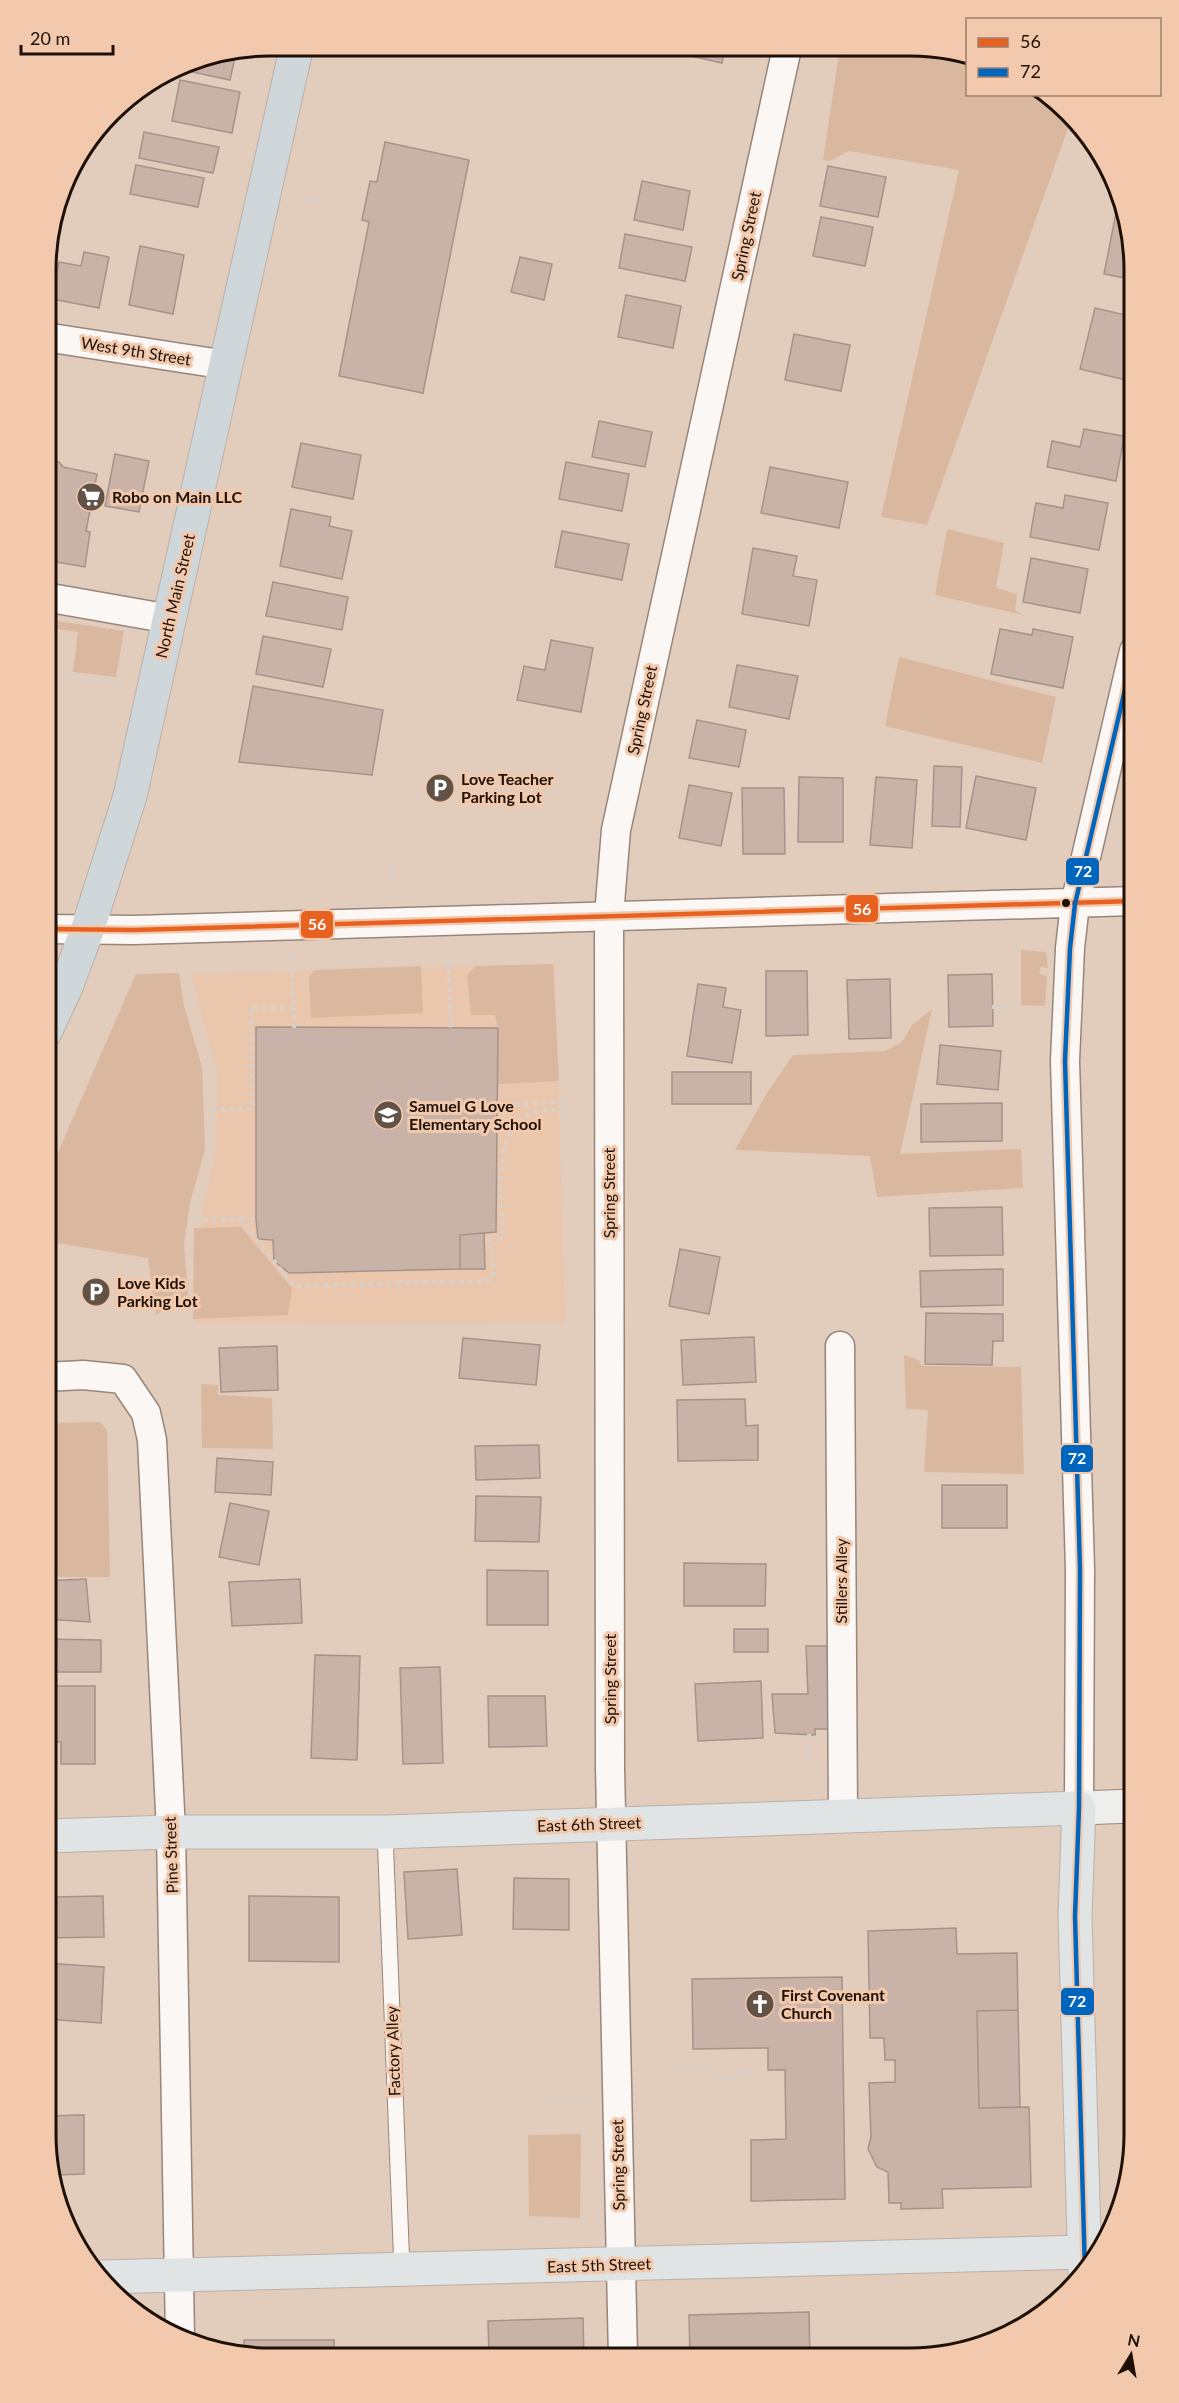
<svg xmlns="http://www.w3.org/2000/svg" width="1179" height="2403" font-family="Lato,sans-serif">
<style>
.built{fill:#eac6ac}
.green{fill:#dab89f}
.building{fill:#c9b3a8;stroke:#a59389;stroke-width:1.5}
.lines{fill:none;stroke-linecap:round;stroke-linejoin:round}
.lane-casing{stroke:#97867a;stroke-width:17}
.street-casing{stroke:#97867a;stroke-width:31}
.secondary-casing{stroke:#97867a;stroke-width:35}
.primary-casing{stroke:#bbb0a8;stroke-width:35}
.highway-casing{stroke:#bbb0a8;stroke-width:35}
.path{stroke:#d8d1cb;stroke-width:4;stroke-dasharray:4.5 4.5;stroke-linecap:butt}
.lane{stroke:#fbf7f5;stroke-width:15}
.street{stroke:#fbf7f5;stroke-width:28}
.secondary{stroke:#eeeeed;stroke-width:33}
.primary{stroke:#e1e4e5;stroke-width:33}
.highway{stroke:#d0d7db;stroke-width:33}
.bus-1-casing{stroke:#f2c9ac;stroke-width:9}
.bus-2-casing{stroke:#f2c9ac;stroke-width:9}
.bus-1{stroke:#e76121;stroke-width:4.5}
.bus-2{stroke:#0065bd;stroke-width:4.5}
.bus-dot{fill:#1e1006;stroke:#f2c9ac;stroke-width:2}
.labels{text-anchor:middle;stroke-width:6;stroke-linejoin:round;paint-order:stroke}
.street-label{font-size:16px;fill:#1e1006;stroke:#f2c9ac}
.poi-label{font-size:16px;font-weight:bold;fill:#1e1006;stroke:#f2c9ac;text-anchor:start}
.rim{fill:none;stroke:#1e1006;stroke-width:3}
.line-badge{stroke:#f2c9ac;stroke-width:2}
.badge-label{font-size:16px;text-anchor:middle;font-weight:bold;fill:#fff}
</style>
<rect width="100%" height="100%" fill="#e2ccbc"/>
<path class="built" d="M555,964L565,1322L196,1324L202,1216L216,1150L218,1073L191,975Z"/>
<path class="green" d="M838,49H913L967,61L968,94L1048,95L1072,117L927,525L881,517L959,170L849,151L829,161L823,160L838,60Z
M947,529L1004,543L996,588L1017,594L1015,610L1024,615L935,595Z
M57,621L124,631L116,677L73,672L78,632L52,628V623Z
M899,657L1056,697L1042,763L885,726Z
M1021,950L1046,952L1048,968L1041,967L1039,974L1047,976L1045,1006L1021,1005Z
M553,964L559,1081L497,1084L498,1028L495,1015H471L467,975L476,966Z
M421,966L423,1013L311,1018L309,978L315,970Z
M179,973L184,1006L202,1067L205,1150L190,1203L184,1244L188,1295L156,1315L148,1258L45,1241V1182L136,974Z
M932,1009L900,1154L1021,1149L1023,1188L877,1197L870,1156L735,1150L767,1093L793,1055L886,1051L902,1042L912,1025Z
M241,1227L292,1288L288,1315L193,1319L194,1228Z
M904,1355L919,1360L922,1366L1021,1367L1024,1474L924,1472L928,1410L906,1409Z
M201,1384L218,1385V1395L272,1398L273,1449L202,1448Z
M100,1422L107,1430L110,1577H45V1423Z
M581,2134L580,2218L529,2216L528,2135Z"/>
<path class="building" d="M652,47L725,48L722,63Z
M236,52L230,80L174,68L184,62Z
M180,80L240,92L232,133L172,121Z
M144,132L219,147L213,173L139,158Z
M385,142L469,160L423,393L339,376L369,222L362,220L370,181L377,182Z
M136,165L204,178L198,207L130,194Z
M828,166L886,177L878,217L820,206Z
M642,181L690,191L683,230L634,220Z
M1116,213L1125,215L1134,280L1104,274Z
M821,217L873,227L865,266L813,256Z
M625,234L692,247L685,281L619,268Z
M140,246L184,255L173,314L129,305Z
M84,252L109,257L99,308L52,299L59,262L81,266Z
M520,257L552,264L544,300L511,292Z
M626,295L681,306L673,348L618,337Z
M1095,308L1134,317V382L1080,369Z
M794,334L850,345L841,391L785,380Z
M599,421L652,432L645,467L592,457Z
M1084,429L1124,436L1116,481L1047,467L1052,441L1080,447Z
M301,443L361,455L353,499L292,487Z
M115,454L149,461L139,512L105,506Z
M45,459L59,462L63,467L97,474L86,531L90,532L85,567L45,560Z
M566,462L629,474L622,511L559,499Z
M770,467L848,482L839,528L761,513Z
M1065,495L1108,503L1099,550L1030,537L1036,503L1063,508Z
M291,509L331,517L329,526L352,531L342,579L280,566Z
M562,531L629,544L622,580L555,567Z
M753,548L797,556L793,576L817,580L809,626L742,614Z
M1031,558L1088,569L1080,613L1023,602Z
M273,582L348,597L342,630L266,616Z
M1000,629L1032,635L1033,629L1073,637L1063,688L991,674Z
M263,636L331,649L323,687L256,674Z
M551,640L593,648L581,712L517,700L524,666L545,670Z
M737,665L798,676L789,719L729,707Z
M253,686L383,710L372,775L239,762Z
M697,720L746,730L739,767L689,758Z
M934,766L962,767L960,827L932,826Z
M976,776L1036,788L1026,840L966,828Z
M799,777L843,778V842H798Z
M876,777L917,780L912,848L870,845Z
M689,785L732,793L721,846L679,838Z
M742,788H784L785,854H743Z
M1131,961H1134V995H1130Z
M766,971H807L808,1035L766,1036Z
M992,974L993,1026L949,1027L948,975Z
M890,979L891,1038L849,1039L847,980Z
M698,984L726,988L723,1007L741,1010L732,1063L687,1056Z
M1133,1003H1134V1040H1133Z
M256,1027L498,1028L496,1232L460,1235V1269L289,1273L274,1261L273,1240L258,1239L256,1219Z
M940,1045L1001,1051L998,1090L937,1084Z
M672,1072H751V1104H672Z
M1002,1103V1141L921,1142V1104Z
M1002,1207L1003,1255L930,1256L929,1208Z
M484,1233L485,1269H460V1235Z
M680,1249L720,1257L709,1314L669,1306Z
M1003,1269V1305L921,1307L920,1271Z
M926,1313L1003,1314V1341H993L992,1365L925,1364Z
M754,1337L756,1382L683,1385L681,1340Z
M463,1338L540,1345L536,1385L459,1378Z
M277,1346L278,1390L221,1392L219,1348Z
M745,1399L746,1426L758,1425V1460L678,1461L677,1400Z
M539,1445L540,1478L476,1480L475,1446Z
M217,1458L273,1462L271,1495L215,1492Z
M942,1485H1007V1528H942Z
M476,1496L541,1497L539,1542L475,1541Z
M230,1503L269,1511L259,1565L219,1557Z
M684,1563L766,1564L765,1606H684Z
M487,1570L548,1571V1625H487Z
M86,1579L90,1622L45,1619V1581Z
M300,1579L302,1623L232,1626L229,1582Z
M734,1629H768V1652H734Z
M45,1639L101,1640V1672H45Z
M806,1646H835L837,1729H815V1735L775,1733L772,1694H808Z
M315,1655L360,1656L357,1760L311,1758Z
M440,1667L443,1763L403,1764L400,1668Z
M761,1681L763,1738L698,1741L695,1684Z
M45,1686H95V1764H61V1742H45Z
M488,1696H545L547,1746L489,1747Z
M457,1869L462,1935L408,1939L404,1872Z
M514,1878L569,1879V1930L513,1929Z
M45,1881H52L53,1897L103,1896L104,1937L45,1938Z
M249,1896L339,1897V1962L249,1961Z
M956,1928L957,1954L1017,1953L1018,2010L977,2011L979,2108L1029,2107L1031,2187L942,2189L943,2208L901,2209V2203H889L888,2172L877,2167L868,2149L871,2137L869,2083L895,2082V2060H885L884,2038H870L868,1931Z
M45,1963L104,1967L101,2023L45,2019Z
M842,1977L845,2199L751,2201V2140L786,2139L785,2070H768V2048L693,2049L692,1979Z
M1018,2010L1020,2107L979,2108L977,2011Z
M84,2115V2174L52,2175V2178L45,2134V2116Z
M809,2312L810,2358L690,2357L689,2315Z
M583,2318L584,2357H489L488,2321Z
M244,2340H334V2356H244Z"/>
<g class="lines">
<g class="lane-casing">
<path id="lane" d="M385,1832L402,2271"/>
</g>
<g class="street-casing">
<path id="street" d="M45,337L227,365
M45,597L170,619
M45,929L134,930L1134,901
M840,1346L843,1815
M45,1377L83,1375L123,1379L146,1413L152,1440L171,1832L180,2338
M1079,1808L1080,1569L1065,1061L1070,948L1075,904L1134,651
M623,2357L610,1768L609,915L616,830L787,48"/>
</g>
<g class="secondary-casing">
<path id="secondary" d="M1079,1808L1134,1806"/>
</g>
<g class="primary-casing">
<path id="primary" d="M45,1836L171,1832H385L1079,1808L1075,1916L1085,2273
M99,2277L1084,2252"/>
</g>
<g class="highway-casing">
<path id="highway" d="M45,1032L66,987L88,928L130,796L297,45"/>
</g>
<path class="path" d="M304,200L321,204
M45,674L120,683
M391,860L392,875
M448,951L451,1028
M992,1007L1018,1008
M294,1028V1008
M497,1106L564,1102
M211,1109H252L251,1008H294L291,955
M241,1219H256
M194,1220L240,1219L294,1286L486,1281L492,1278L494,1270L489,1240L503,1238C502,1201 490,1144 524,1117C534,1109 552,1110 565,1109
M809,1734L810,1763
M675,2068L709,2067L716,2077L731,2079L753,2071L754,2065
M546,2101L585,2100"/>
<use href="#lane" class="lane"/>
<use href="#street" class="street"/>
<use href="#secondary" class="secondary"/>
<use href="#primary" class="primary"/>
<use href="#highway" class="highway"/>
<g class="bus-1-casing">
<path id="bus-1" d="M45,929L134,930L1134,901"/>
</g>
<g class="bus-2-casing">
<path id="bus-2" d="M1085,2273L1075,1916L1079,1808L1080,1569L1065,1061L1070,948L1075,904L1134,651"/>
</g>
<use href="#bus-1" class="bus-1"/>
<use href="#bus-2" class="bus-2"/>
</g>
<defs>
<g id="supermarket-disc" transform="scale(1.5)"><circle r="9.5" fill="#635246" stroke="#f2c9ac"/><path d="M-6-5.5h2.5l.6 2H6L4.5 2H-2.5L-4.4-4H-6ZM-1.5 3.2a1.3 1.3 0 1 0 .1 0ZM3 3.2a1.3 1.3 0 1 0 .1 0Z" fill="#fff"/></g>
<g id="parking-disc" transform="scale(1.5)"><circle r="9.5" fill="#635246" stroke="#f2c9ac"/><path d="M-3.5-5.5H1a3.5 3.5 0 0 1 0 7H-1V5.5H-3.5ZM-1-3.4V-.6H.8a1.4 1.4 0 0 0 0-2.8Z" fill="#fff"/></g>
<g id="school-disc" transform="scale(1.5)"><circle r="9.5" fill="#635246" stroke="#f2c9ac"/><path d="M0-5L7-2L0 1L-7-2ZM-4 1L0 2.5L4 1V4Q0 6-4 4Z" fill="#fff"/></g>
<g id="church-disc" transform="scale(1.5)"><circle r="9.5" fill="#635246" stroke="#f2c9ac"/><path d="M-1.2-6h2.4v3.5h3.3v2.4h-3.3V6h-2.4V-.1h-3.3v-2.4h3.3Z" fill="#fff"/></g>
</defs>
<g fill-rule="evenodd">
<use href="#supermarket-disc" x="91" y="497"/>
<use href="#parking-disc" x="440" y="788"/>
<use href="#school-disc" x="388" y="1115"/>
<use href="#parking-disc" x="96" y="1292"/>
<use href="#church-disc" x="760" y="2004"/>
</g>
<circle class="bus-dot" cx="1066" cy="903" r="5"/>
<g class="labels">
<g class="street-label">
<text transform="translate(746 236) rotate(-78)" y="6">Spring Street</text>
<text transform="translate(136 351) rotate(9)" y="6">West 9th Street</text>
<text transform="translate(175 596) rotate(-77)" y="6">North Main Street</text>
<text transform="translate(642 710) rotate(-78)" y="6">Spring Street</text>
<text transform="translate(609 1193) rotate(-90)" y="6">Spring Street</text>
<text transform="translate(841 1581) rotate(-90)" y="6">Stillers Alley</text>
<text transform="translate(610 1679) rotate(-90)" y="6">Spring Street</text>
<text transform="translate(589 1824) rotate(-2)" y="6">East 6th Street</text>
<text transform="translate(171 1855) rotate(-92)" y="6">Pine Street</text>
<text transform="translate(393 2051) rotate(-92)" y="6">Factory Alley</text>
<text transform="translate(618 2165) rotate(-91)" y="6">Spring Street</text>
<text transform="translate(599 2265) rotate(-2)" y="6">East 5th Street</text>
</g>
<g class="poi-label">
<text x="112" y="503">Robo on Main LLC</text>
<text x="461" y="785">Love Teacher<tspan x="461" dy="18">Parking Lot</tspan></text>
<text x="409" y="1112">Samuel G Love<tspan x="409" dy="18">Elementary School</tspan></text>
<text x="117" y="1289">Love Kids<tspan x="117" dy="18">Parking Lot</tspan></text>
<text x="781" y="2001">First Covenant<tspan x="781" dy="18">Church</tspan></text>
</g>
</g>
<path d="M0 0H1179V2403H0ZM270 56H910A214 214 0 0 1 1124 270V2134A214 214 0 0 1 910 2348H270A214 214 0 0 1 56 2134V270A214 214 0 0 1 270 56Z" fill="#f2c9ac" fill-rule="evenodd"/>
<path class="rim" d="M270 56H910A214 214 0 0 1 1124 270V2134A214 214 0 0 1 910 2348H270A214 214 0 0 1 56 2134V270A214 214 0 0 1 270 56Z"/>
<g class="line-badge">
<rect x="1065" y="857" width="35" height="29" rx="6" fill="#0065bd"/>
<rect x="845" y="894" width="34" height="29" rx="6" fill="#e76121"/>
<rect x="300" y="910" width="34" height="29" rx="6" fill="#e76121"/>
<rect x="1060" y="1444" width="34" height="29" rx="6" fill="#0065bd"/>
<rect x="1060" y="1987" width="35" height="29" rx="6" fill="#0065bd"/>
</g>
<g class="badge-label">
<text x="1083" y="877">72</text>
<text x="862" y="915">56</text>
<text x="317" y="930">56</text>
<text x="1077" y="1464">72</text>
<text x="1077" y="2007">72</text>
</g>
<rect x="966" y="18" width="195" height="78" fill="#f2c9ac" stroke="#9d7f6a" stroke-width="1.5"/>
<rect x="978" y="38" width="30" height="9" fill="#e76121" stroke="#9d7f6a" stroke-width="1.5"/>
<text x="1020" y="48" font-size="18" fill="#1e1006">56</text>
<rect x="978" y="68" width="30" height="9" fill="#0065bd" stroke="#9d7f6a" stroke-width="1.5"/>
<text x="1020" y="78" font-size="18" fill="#1e1006">72</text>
<g transform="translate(1131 2355) rotate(11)" stroke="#f2c9ac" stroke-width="4.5" paint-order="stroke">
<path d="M0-4.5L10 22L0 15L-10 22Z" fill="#1e1006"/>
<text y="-9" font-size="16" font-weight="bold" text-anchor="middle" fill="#1e1006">N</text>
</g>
<path d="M21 45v9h92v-9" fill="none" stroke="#1e1006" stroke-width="3"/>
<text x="30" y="45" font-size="18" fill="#1e1006" stroke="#f2c9ac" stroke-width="4.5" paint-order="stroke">20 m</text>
</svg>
